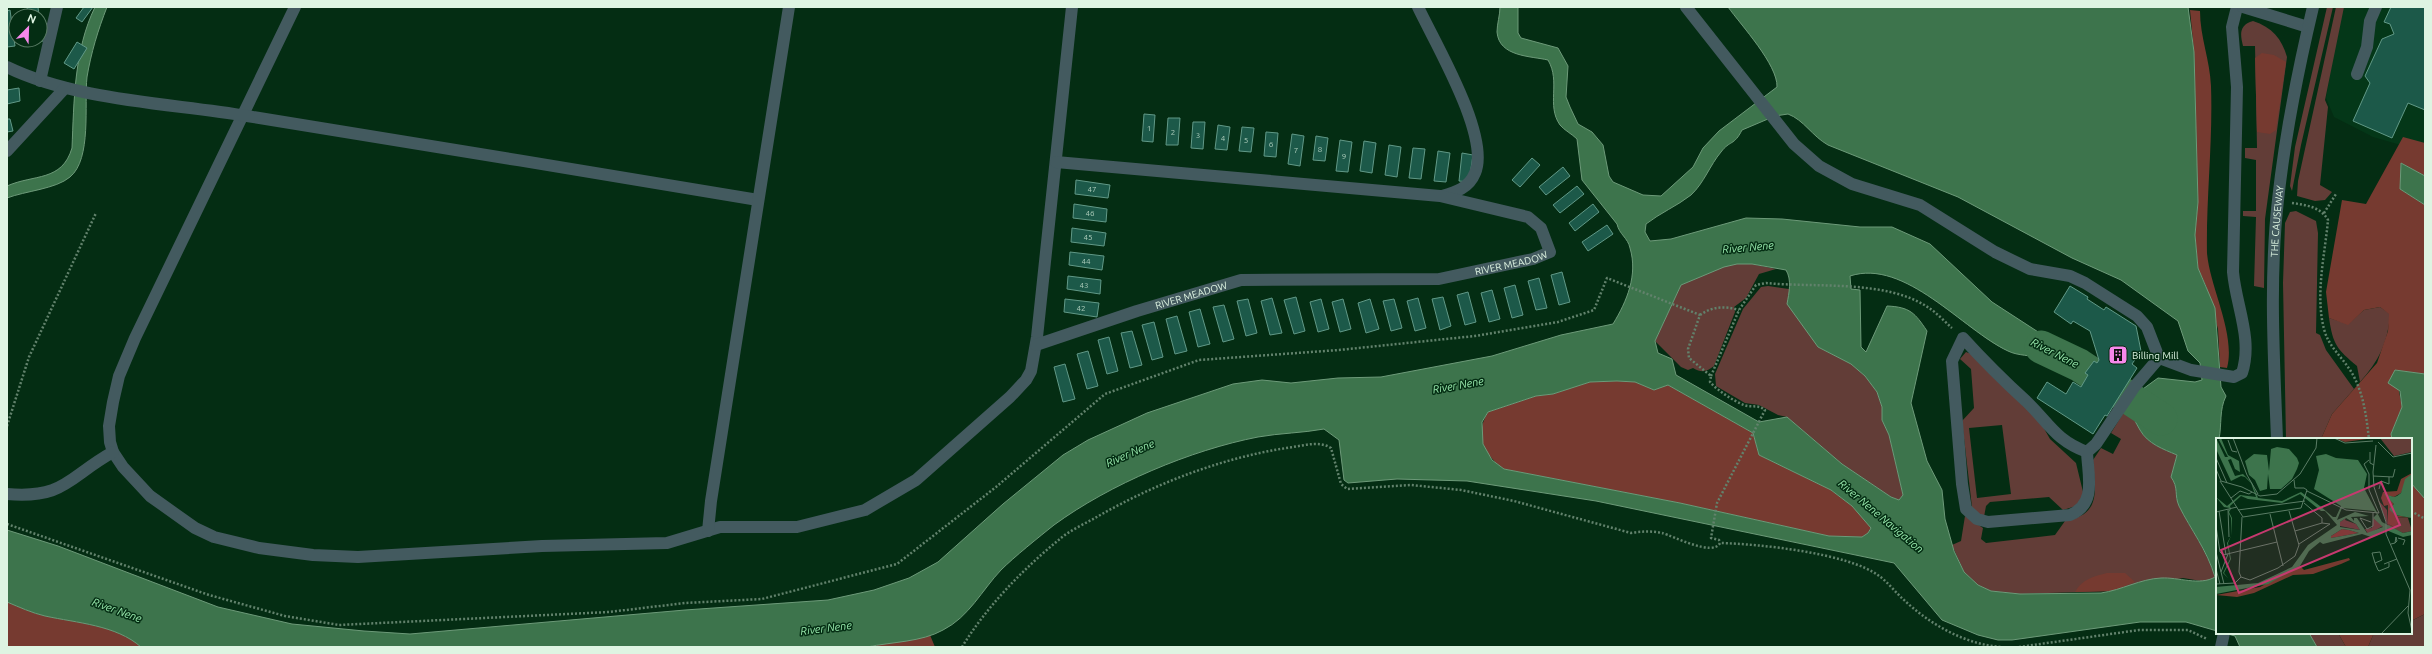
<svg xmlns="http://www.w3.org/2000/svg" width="2432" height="654" font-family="Ubuntu,sans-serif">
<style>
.built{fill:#043718}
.green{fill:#623d37;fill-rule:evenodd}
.forest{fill:#763a30}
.water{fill:#3d744c;stroke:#6d9a79;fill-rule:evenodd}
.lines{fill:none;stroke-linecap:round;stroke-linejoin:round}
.river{stroke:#3d744c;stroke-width:33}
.building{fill:#1c5949;stroke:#619987}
.path{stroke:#62826c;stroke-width:2.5;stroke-dasharray:2 2;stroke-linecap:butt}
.minor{stroke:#435a5f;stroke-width:12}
.labels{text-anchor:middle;stroke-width:3;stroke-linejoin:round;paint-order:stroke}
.number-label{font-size:8px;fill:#aecdbc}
.street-label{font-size:10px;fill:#def4e2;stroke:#042d13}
.poi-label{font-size:10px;fill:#def4e2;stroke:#042d13;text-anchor:start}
.water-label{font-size:11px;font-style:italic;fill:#99e9ad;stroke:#042d13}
.inset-road{fill:none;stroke:#5b7d66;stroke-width:1}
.view{fill:#c6396f;fill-opacity:0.15;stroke:#c6396f;stroke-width:2}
.inset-edge{fill:none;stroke:#def4e2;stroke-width:2}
</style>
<rect width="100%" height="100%" fill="#042d13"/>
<path class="built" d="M2343,7H2425V152L2373,137L2334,117L2326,98L2338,27Z"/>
<path class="green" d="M2327,7H2333L2301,145L2292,191L2290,186L2295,147Z
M2336,7H2344L2325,100L2328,107L2320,185L2332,192L2325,200L2315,201L2297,196L2298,181Z
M2253,21C2272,27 2282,39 2287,57L2265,219L2264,288L2254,286L2256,217L2243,216V211H2256V160L2245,158V148H2257L2255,46H2243C2240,34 2239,25 2253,21Z
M2296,211L2316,221L2318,233L2316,333L2320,335L2326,350L2354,389L2332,414L2321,439H2286L2283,283L2285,223L2290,212Z
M1737,264H1752L1776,269L1759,274L1746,298L1734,307L1735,312L1714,366C1706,372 1702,373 1693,368L1688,370L1681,367L1655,341L1681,285L1724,266Z
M1768,286L1789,289L1818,347L1851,364L1865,376L1877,392L1882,407V420L1889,435L1903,495L1899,500L1891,497L1842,464L1787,417L1778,415L1759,405L1745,403L1716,386L1715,374L1743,309L1761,287Z
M2380,307L2390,314C2388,342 2379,361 2360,382L2357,366C2337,349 2333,345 2329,318L2348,324L2364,310Z
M1966,352L1974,355L2038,418L2050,439L2076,463L2084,496L2076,506L2063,510L2049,497L1990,502L1986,506L1984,517L1976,513L1972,507L1962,421L1974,408L1971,369L1960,359ZM2002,425L2011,494L1977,498L1969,428Z
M2127,407C2133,415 2135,422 2140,430C2148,444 2163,449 2177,455L2171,477C2179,488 2174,495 2179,506C2191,530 2207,551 2215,577L2207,582L2183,578L2113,591L2020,594L1991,591L1978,585L1964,572L1952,545L1961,541L1965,516L1983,528L1981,539L1986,543L2055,535L2065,521C2102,514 2095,491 2093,460L2101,448L2113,454L2121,439L2111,433Z
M2425,614V647H2368L2374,633H2411V621Z
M2309,633H2338L2346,647H2317Z"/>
<path class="forest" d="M2190,10L2200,11C2200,37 2210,60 2211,86C2213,142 2206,198 2207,253C2210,288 2236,334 2227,368L2220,367L2218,329L2206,286L2198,268L2195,235L2198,202L2194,52Z
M2262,53L2274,55L2286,62L2276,130L2270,134L2257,132L2255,58Z
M2403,137L2425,143V176L2401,163L2400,189L2425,205V374L2395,370L2402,407L2391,434L2392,439H2321L2332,414L2377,363L2388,331L2389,314L2380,307L2364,310L2348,325L2329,318L2326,292L2342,200L2366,204Z
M1617,381L1635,382L1654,390L1668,385L1753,433L1759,455L1831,490L1852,506L1871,527L1868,533L1862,537L1829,536L1680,503L1504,469C1484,455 1474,435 1488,412L1536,396L1553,394L1590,382Z
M2411,483L2425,499V614L2411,621Z
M2107,573H2125L2135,582L2113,591L2075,592C2083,579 2092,577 2107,573Z
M7,602C19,607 32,613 45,616C77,623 116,625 141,647H7Z
M2338,633H2374L2368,647H2346Z
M930,635L935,647H867Z"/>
<path class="water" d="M95,7H107C98,30 91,53 87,77C84,104 92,159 70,177C56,189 25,191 7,198V186C34,174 62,182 72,148C74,101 74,50 95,7Z
M1500,7H1518V33L1521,38L1558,48L1568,66L1566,97L1570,107L1578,124L1592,132L1603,145L1609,176L1613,182L1643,195L1661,196L1693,167L1703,148L1719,131L1777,87C1778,65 1741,25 1728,7H2188L2194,52L2198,202L2195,235L2198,268L2215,308L2221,387L2226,396C2219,410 2222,424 2219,439H2217V631L2186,622H2140L2012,640H1998L1978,635L1942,620L1894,563L1596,501L1467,481L1397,479L1348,483L1344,480L1339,440L1324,429C1303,433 1280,433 1258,437C1191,450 1110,484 1054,525C1039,537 1014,557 1001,570C982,590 969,617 943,630C922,642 891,642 867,647H141C116,625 77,623 45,616C32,613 19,607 7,602V530L58,546L218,607L292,624L364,631L410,634L685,610L828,600L874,590L909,578L938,562L1003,504L1063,455L1088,440L1147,413L1233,384L1262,380L1291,383L1338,378L1381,377L1492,356L1561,335L1613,324C1627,301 1638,275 1630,248C1628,238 1619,234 1617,224L1582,180L1577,139C1572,134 1564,130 1560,125C1546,105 1561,82 1548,60C1531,56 1499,57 1497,32C1497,24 1500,15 1500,7ZM1788,114C1804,120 1812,136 1828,145L1958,197L2072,258L2121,280L2178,321L2188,351L2200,363L2202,380L2195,382L2158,378L2136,394L2127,407C2133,415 2135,422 2140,430C2148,444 2163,449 2177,455L2171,477C2179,488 2174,495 2179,506C2191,530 2207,550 2215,577C2200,586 2178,577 2161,578C2140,579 2122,590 2101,593L2020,594L1991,591L1978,585L1964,572L1954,551L1945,519L1942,490L1927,461L1911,403L1927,331C1915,313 1910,307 1887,306L1866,352L1861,347L1860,290L1851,289L1850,276C1905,258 1963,330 2008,351C2018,356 2031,355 2041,358C2053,361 2066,372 2074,380L2087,358L2067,344L2052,341L1992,302L1930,244L1892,227H1860L1782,219L1746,218L1671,239L1650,241L1645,232L1646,224C1660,213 1677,206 1691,195C1704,183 1710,165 1721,152C1730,140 1734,146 1742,130L1775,116ZM1737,264H1752L1786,270C1792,280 1789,293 1787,304L1818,347L1851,364L1865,376L1877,392L1882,407V420L1889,435L1903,495L1899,500L1891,497L1842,464L1787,417L1759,422L1676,375L1672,359L1658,353L1655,341L1681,285L1724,267ZM1617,381L1635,382L1654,390L1668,385L1753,433L1759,455L1831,490L1852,506L1871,528L1868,533L1862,537L1829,536L1680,503L1504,469L1492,460L1483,444L1482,422L1488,412L1536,396L1553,394L1590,382Z
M2401,163L2425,176V205L2400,189Z
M2395,370L2425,374V499L2411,483V439H2392L2391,434L2402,407L2400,391L2388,383Z
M2224,633H2309L2317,647H2240L2235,636Z"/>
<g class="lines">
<path class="river" d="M2041,347L2079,365L2161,419"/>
</g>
<path class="building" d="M27,7H38L39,16H28Z
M84,7H93L82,22L76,18Z
M2391,7H2425V110L2408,103L2392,138L2353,121L2370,83L2365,76L2382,39L2394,34L2390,24L2384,22Z
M10,10L15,46L7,47V11Z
M40,23L43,41L32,43L31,40H40Z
M77,42L87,48L74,69L64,63Z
M19,88L20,101L7,104V90Z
M1144,114L1155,115L1153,142L1142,141Z
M1168,118H1180L1178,145H1166Z
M7,119H10L13,131L7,132Z
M1193,122H1205L1203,149L1191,148Z
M1218,125L1230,127L1227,150L1215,149Z
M1242,127L1254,128L1251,152L1239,151Z
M1266,132L1278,133L1276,157L1264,156Z
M1292,134L1304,136L1300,166L1288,164Z
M1316,136L1328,138L1325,161L1313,160Z
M1340,140L1352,142L1348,172L1336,171Z
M1364,141L1376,143L1372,173L1360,171Z
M1389,145L1401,147L1397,177L1385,175Z
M1413,148L1425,149L1421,179L1409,178Z
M1438,151L1450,153L1446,182L1434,181Z
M1462,153L1473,155L1469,182L1459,181Z
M1532,158L1540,165L1520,187L1512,180Z
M1563,167L1570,176L1546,195L1539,187Z
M1076,180L1110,185L1108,198L1075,194Z
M1577,186L1584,194L1560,213L1553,205Z
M1074,204L1107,209L1106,222L1073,218Z
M1593,204L1599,212L1575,231L1569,223Z
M1607,225L1613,234L1588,251L1582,242Z
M1072,228L1106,233L1104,246L1071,242Z
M1070,252L1104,256L1102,270L1069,265Z
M1562,272L1570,302L1559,305L1551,275Z
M1068,276L1101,280L1100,294L1067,289Z
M1539,278L1547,308L1536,310L1528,281Z
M1515,285L1523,315L1512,318L1504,288Z
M2070,286L2088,297L2087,299L2104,310L2106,307L2136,326L2141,351L2132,364L2137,368L2107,416L2105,415L2093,434L2037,398L2047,382L2066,394L2073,382L2081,387L2088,375L2085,373L2094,361L2097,363L2099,360L2090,331L2073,321L2071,324L2054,312Z
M1492,290L1500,319L1489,322L1481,293Z
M1468,292L1476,322L1465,325L1457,295Z
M1296,297L1305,331L1294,334L1284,300Z
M1443,297L1451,326L1440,330L1432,299Z
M1272,298L1282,333L1270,335L1261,301Z
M1418,298L1426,328L1415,331L1407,301Z
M1065,299L1099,303L1097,317L1064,312Z
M1248,299L1257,333L1246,336L1237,301Z
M1321,299L1329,329L1318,332L1310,302Z
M1343,299L1351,329L1340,332L1332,302Z
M1370,299L1379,329L1366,333L1358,303Z
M1394,299L1402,328L1391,331L1383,301Z
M1224,305L1234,339L1223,342L1213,307Z
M1200,309L1210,344L1198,347L1189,312Z
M1177,316L1187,351L1175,354L1166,319Z
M1154,322L1163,357L1152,360L1142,325Z
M1132,331L1142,365L1130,368L1121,333Z
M1109,337L1118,371L1107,374L1098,340Z
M1088,351L1098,386L1087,389L1077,354Z
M1065,364L1075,399L1063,402L1054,367Z"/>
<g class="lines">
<path class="path" d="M2292,203C2306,205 2321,207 2328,220C2325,254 2315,295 2324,329C2328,345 2339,354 2348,367C2363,388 2366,414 2369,439
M2324,213L2336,194
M1700,315C1713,306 1725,306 1739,310
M1711,376L1739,310L1756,285L1766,283C1815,288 1887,279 1929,308C1937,313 1945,322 1952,328
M7,426L29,357L96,213
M2411,511L2425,519
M7,524L209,595L285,616L339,625L609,612L685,603L762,599L897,564L996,487L1105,394L1199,360L1339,350L1475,336L1558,322L1594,310L1607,278L1700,315L1688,349L1689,358L1711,376L1710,382C1718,391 1732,400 1744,405C1751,408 1758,404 1765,410L1717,503L1711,538L1719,540L1720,543
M962,647C987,606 1024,568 1061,538C1071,530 1084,524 1095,518C1156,483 1223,457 1293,447C1306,445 1320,441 1331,448L1341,484L1347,489L1411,485L1461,490L1514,501L1631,533C1642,531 1652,531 1662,533C1673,536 1713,557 1720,543C1759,544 1849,553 1879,576C1888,582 1895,592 1903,599C1929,624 1966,645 2002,647
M2019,647L2139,630H2188L2207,639"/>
<g class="minor">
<path d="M295,7L135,338L119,376L113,402L109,426L110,442L113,452L123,467L150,496L195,528L214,537L259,548L313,555L358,557L542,546L667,543L720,527H797L865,510L916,480L1010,397L1026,380L1031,371L1037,337L1072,7"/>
<path d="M1418,7C1435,43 1491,137 1475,173C1469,188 1456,192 1442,196"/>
<path d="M1686,7L1794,144L1819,166L1852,184L1920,205L1995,252L2030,269L2070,276L2085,283L2137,316L2147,327L2159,358L2191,370L2234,377L2242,373C2253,339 2236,306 2233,272L2237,87L2232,27L2237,7"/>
<path d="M2243,7L2308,27"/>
<path d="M7,67C77,101 170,103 247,116C417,143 588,172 758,200"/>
<path d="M2357,74L2367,47L2370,21L2376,7"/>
<path d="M40,81L57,7"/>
<path d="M7,151L65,88"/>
<path id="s1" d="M1036,345L1137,311L1241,280L1439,279L1533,259L1550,252L1541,228L1528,217L1440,196L1056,162"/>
<path id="s2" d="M2277,439C2274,360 2269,279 2278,200C2285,135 2298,70 2313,7"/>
<path d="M2087,452C2055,440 2049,423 2026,401C2004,381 1983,360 1963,338L1952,361L1962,484L1966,509L1977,519L1988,522L2070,515C2097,504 2088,476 2087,452L2096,444L2135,386L2159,358"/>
<path d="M7,494C65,499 68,477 113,452"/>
<path d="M708,531L711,501L789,7"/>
<path d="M2221,647L2224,633"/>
</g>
</g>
<defs>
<g id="building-square" transform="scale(1)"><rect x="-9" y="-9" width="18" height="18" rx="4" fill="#f788eb" stroke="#042d13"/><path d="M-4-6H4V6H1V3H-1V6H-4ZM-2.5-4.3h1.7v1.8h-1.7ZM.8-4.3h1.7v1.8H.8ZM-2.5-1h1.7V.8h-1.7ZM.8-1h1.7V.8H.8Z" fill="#111"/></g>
</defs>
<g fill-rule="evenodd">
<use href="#building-square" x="2118" y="355"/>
</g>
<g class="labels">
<g class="number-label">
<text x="1149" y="131">1</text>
<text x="1173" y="135">2</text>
<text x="1198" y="138">3</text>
<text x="1223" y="141">4</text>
<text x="1246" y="143">5</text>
<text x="1271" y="147">6</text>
<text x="1320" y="152">8</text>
<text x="1296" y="153">7</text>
<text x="1344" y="159">9</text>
<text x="1092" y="192">47</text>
<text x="1090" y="216">46</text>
<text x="1088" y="240">45</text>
<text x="1086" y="264">44</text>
<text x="1084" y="288">43</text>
<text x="1081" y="311">42</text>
</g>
<g class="street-label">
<text dy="4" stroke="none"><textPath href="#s2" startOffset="218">THE CAUSEWAY</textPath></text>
<text dy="4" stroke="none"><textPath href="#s1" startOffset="487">RIVER MEADOW</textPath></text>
<text dy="4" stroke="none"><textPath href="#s1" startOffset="163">RIVER MEADOW</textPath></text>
</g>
<g class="poi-label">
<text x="2132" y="359">Billing Mill</text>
</g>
<g class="water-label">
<text transform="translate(1748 247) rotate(-5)" y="4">River Nene</text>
<text transform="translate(2055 353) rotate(27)" y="4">River Nene</text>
<text transform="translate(1458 385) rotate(-10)" y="4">River Nene</text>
<text transform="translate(1130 453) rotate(-24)" y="4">River Nene</text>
<text transform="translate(1881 516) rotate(40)" y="4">River Nene Navigation</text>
<text transform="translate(117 610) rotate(20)" y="4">River Nene</text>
<text transform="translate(826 628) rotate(-7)" y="4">River Nene</text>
</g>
</g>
<g transform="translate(2216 438)">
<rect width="196" height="196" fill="#042d13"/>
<path d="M164,0H196V14L178,18ZM162,62L171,72L172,86L178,89L180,79L192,80L196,93L187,95L172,88ZM130,80L129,82L140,86L144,92L124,88V84ZM157,80L167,88L152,96L149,91L156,90Z" fill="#623d37"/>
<path d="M119,0L132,1L158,0L129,4ZM196,35L185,55L178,59L172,58L178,66L174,71L179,77L196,80L180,79L183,84L178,89L172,86V67L168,68L165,60L167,54L181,53L185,41ZM126,91L133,92L143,95L115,100V98ZM133,120L134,122L125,126L97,136L77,137L38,155L21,159L0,157L44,149L84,128L88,132Z" fill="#763a30"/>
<path d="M5,0L12,17L23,23L24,34L19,31L15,21L12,22L19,38L27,36L36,45L42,60L66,63L85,54L104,68L117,79H120L125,68L98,51L103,32L100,18L110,16L120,20L142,22L151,36L148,50L166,84L187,95L196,93V97L187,99L170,92L155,99L146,96L107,106L104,104L93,113L84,128L52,146L0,156V153H5H0V149L42,145L76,129L92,107L121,87L109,73H105L84,56L66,65L32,61L25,58L14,68L15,71L13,74L16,80L15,98L12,105L15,121L8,135L12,140L7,135L14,121L11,105L15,98V80L12,74L14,70L8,69L0,59L11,68L24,57L40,59L35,45L29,39L25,38L15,43L0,11L1,2L9,19H12L3,2ZM126,70L158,73L161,76L157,80L167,89L151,95L141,80H138V83L135,79L153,78L139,74L121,82ZM130,80L140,86L144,92L124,89V84ZM126,91L133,92L143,95L115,100V98ZM61,9L73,11L81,20L83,25L81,31L76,41L65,51H54L52,36L51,51L44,53L39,42L33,37L29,23L38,16L51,17L53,33L55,11ZM196,36V80L179,77L173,71L178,66L168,56L178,59L181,58L185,55L189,41Z" fill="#3d744c" fill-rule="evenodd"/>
<path class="inset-road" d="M17,0L31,37L42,56M118,0L129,5L157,3M12,2L16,13L21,14M162,4L177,19L196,15M160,7L157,34L158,49L170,84V96L194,152L192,175L196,193M154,14V25L158,27M0,20L11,45M0,31L5,43L26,49L44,58L61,56L84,36L100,10L101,0M157,38L177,39L179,31M4,43L27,79L85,70L91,52L88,50H79L78,42M163,51L165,43L173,46V39M91,53L130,72L163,75L153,52V36L148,26L153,22M15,60L24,53L33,56L36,54M88,65L106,80V85M12,71L13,99M22,72L89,63M3,73L10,117M0,74L21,69M54,76L67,128M26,79L23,134L25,139L34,142L62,130L79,118L83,107L73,73M155,84L144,80L151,91L157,88V75M0,88L4,114L7,117L61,104M79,93L106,85L114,86L83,106M182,100L189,102L187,107M175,106L179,105L181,103L180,99L179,105M0,114L8,146M159,125L166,122L164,114L156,115L159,125L162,132L163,133L173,129V125M168,126L181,121M0,131L4,146M5,134L12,116M0,146L19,145L25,139M165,196L192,168"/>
<path class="view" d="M165,44L184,87L23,155L5,112Z"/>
<rect width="196" height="196" class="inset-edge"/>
</g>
<rect width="2432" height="654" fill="none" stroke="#def4e2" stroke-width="16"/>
<g transform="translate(28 28) rotate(23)"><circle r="19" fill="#042d13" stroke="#5b7d66"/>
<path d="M0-3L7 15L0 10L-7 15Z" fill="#f788eb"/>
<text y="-6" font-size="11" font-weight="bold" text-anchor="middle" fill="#def4e2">N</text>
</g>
</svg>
